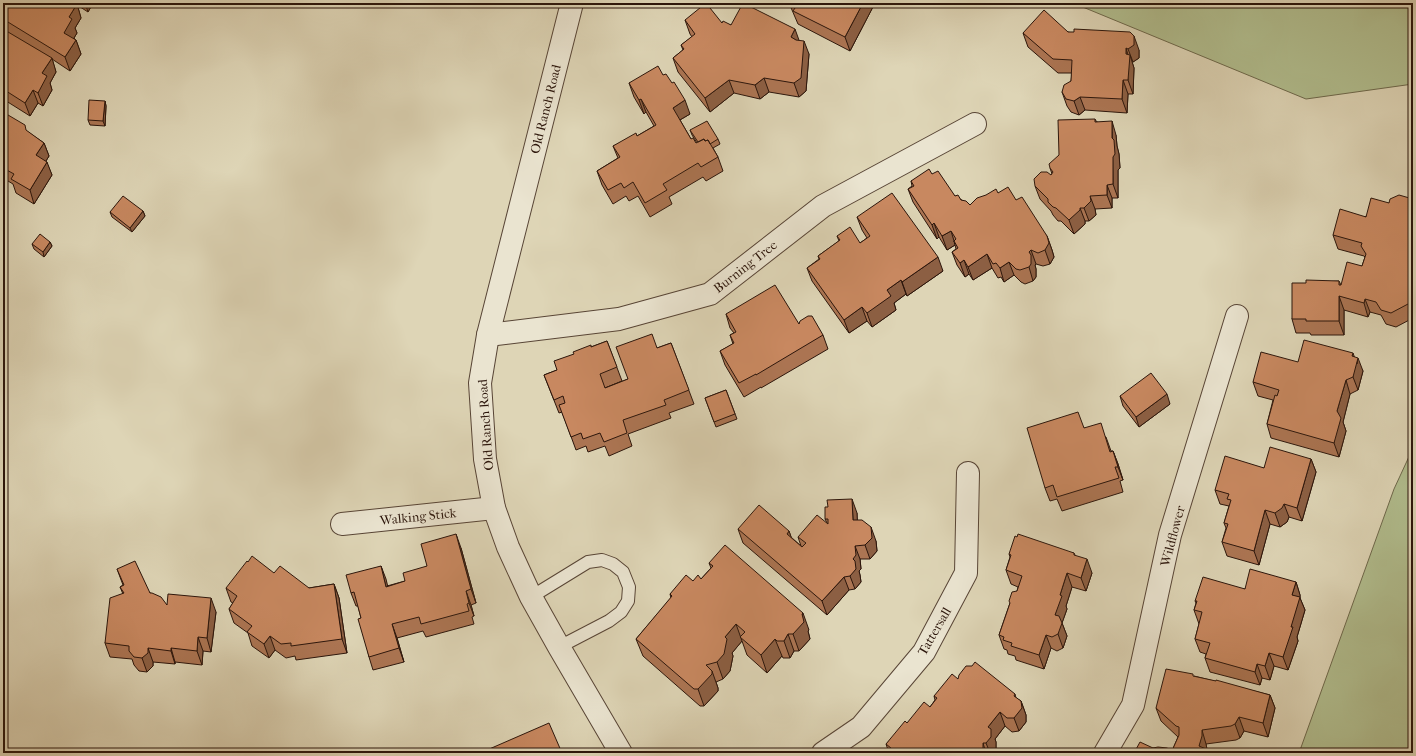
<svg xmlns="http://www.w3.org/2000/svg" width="1416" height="756" font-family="'IM FELL French Canon',serif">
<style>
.green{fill:#b1bd8e;stroke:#6e694c}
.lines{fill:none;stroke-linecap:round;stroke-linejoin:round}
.service-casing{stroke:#584536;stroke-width:14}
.minor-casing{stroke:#584536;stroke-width:24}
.tertiary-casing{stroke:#584536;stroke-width:24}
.service{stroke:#eae4d0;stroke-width:12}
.minor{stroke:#eae4d0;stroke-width:22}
.tertiary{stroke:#eae4d0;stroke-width:22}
.wall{fill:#ac7553;stroke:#2b150b}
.shaded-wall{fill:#8c5f43;stroke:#2b150b}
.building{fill:#c88860;stroke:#2b150b}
.labels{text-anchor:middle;stroke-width:3;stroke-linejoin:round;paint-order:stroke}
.street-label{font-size:13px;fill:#2b150b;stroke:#eae4d0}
</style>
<rect width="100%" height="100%" fill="#ded5b6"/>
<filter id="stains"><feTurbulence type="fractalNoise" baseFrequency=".005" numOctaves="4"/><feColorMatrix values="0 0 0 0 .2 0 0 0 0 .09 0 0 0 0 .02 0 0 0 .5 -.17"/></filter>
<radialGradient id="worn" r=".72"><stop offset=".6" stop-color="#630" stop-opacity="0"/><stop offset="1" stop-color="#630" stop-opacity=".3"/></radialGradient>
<path class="green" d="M1073,3H1413V84L1306,99Z
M1413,448V753H1299L1394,489Z"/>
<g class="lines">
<g class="service-casing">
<path id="service" d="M531,597L588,562L602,560L613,564L623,572L629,587L628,601L621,612L609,621L559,647"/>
</g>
<g class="minor-casing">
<path id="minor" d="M488,335L619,319L710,294L823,206L975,124
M342,524L494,508
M823,753L861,727L924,652L966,573L968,473
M1105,753L1133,705L1170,535L1237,316"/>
</g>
<g class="tertiary-casing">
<path id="tertiary" d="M572,3L488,335L480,383L485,459L494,508L508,547L531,597L559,647L621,753"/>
</g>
<use href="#service" class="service"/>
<use href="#minor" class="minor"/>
<use href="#tertiary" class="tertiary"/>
</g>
<path class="wall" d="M3,3L77,4L81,18L75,28L77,33L74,38L76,40L81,54L70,71L52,59L56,72L50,83L52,90L43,106L38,103L30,116L3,99Z
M74,3H93L88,12Z
M789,3H875L850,51L798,24Z
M685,20L722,23L798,40L809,54L806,91L799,97L769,92L760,99L734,93L710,112L678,72L673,58L683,50L681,45L692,37L690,34Z
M1068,32L1139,50V58L1133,62H1132L1134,68L1133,94H1128L1127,113L1085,110L1079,115L1071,112L1067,106L1062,92L1071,81L1072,73H1058L1028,47L1023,33Z
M663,75L690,114L680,120L691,139L696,143H697L692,135L690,130L718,139L720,144L713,148L718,157L723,171L706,181L703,177L669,197L672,204L650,217L638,196L629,201L626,196L613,204L602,185L597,171L618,158L613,146L637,136L654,126L646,112L644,114L634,97L629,83Z
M105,101L106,106L105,126L90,125L88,120Z
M3,112L28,132L44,143L49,156L46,161L52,175L34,204L16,193L13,184L3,178Z
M1095,119L1096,121L1116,135L1117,146L1119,154L1120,168L1118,170V198H1112V208L1095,209L1096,215L1089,221H1085V224L1074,234L1061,221H1058L1053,215L1051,211L1040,199L1035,186L1052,174L1050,168L1059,155Z
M932,174L955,196L970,205L998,193L1016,200L1047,236L1052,250L1054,257L1050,264L1043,266L1036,264L1035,265L1036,269V277L1033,281L1025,284L1021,282L1014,275L1004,282L1001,277L998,278L992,268L973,280L969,274L965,277L957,265L952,252L956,249L955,245L947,250L939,237L937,239L913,202L908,189L912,186L911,181Z
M1413,199V318L1396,327L1386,324L1381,315L1370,312L1368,317L1344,310V335H1311L1310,333H1296L1292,319L1306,283L1339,281L1341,285L1362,266L1365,257L1364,256L1338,249L1333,235L1389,203Z
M143,211L145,216L132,232L112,217L110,212Z
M857,217L943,271L907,296L906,294L894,303L896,310L872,327L867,321L849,333L812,281L807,268L819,259L818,256L839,241L837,236L860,243L867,238L862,230Z
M50,242L52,246L44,257L34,249L32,244Z
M726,314L799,324L823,335L828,349L761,388V387L744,397L725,365L720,351L733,344L730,335L734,333L730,328Z
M607,341L622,381L605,388L628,379L657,348L671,343L694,404L669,413L671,418L628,434L632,446L609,456L605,446L588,452L586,446L576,450L562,412L559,413L544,375L557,370L591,347Z
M1354,357L1363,371L1358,390L1350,394L1343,422L1346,431L1339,457L1271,438L1267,424L1273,400L1258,396L1253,382Z
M726,390L737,419L716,427L705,398Z
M1120,396L1170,404L1139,427L1123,406Z
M1084,428L1106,437L1111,451H1113L1118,464L1123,480L1120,481L1123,492L1062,511L1057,499L1050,501L1045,488Z
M1311,459L1316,472L1302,521L1289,517L1287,522L1280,527L1270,524L1259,565L1227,556L1222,542L1226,528L1224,523L1229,506L1220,504L1215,490L1264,468Z
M857,513V520L876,541L877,551L870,559H860L861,569L859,571L860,575L861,582L855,589L849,590L827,615L743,543L738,529L789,531L791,537L801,546L798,537L827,523L825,519Z
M461,548L476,603L471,605L474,616L472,617L474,624L426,637L423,631L397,638L404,662L373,670L369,657L361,618L358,606H356L351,593L381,566L387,586L405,581L427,566Z
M1074,553L1075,555L1092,573L1086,591L1072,587L1066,606L1067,609L1062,623L1067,636L1063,648L1057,651L1051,648L1044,669L1016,660L1015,656L1008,654L1007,650L1004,649L999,635L1010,603L1017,591L1018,587L1011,584L1006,570L1010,557L1009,554Z
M709,563L809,630L808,631L810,639L799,651H794L790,658H783L782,656L767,673L747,655L742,641L732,653L733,656L730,671L723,679L716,682L718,688V691L704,706H700L643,656L636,639L671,598L670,594L693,581L701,579L711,568Z
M117,569L167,605L216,612L211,652L203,651L202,665L175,662V664L153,662V666L147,672L139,671L134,665L132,659L110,657L105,643L123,594L120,587L123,585Z
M1296,582L1300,595V598L1305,610L1297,637L1298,641L1288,670L1274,666L1270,680L1262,678L1260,685L1210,672L1205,658L1206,654L1200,652L1195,639L1199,624L1194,610L1196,603L1195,601L1245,589Z
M334,584L339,598L347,653L296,660L295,656L286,658L275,650L269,658L252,646L248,633L234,623L229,609L233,603L231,602L226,588H309Z
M1194,676L1270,695L1275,708L1268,737L1244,731L1240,738L1236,740L1206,744L1207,750L1134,753L1153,748L1172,751L1178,737L1161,721L1156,708Z
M958,679L1015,694L1016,698L1021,701L1026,715V722L1019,731L1012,732L1005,726L995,739L996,742V750L994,753H889L886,744L907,723L930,707L935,700L934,696Z"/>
<path class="shaded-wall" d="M85,3H93L88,12Z
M863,3H875L850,51L845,37Z
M77,4L81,18L75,28L77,33L69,46L64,33L69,17Z
M795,29L800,43L791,37Z
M1134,36L1139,50V58L1133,62L1128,49Z
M76,40L81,54L70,71L65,57Z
M804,41L809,54L806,91L799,97L794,83Z
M1126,48L1129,58L1130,55L1134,68L1133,94L1128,80L1126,54Z
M52,58L56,72L50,83L52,90L43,106L38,93L42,73Z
M764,78L769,92L760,99L755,85Z
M729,80L734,93L710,112L705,98Z
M1123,80L1128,94L1127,113L1122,99Z
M33,90L38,103L30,116L25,103Z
M1080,97L1085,110L1079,115L1074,101Z
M641,99L646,112L644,114L639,100Z
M685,100L690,114L678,121L673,108Z
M105,101L106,106L105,126L103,121Z
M1112,121L1116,135L1117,146L1119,154L1120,168L1118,170V198L1113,184Z
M44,143L49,156L41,169L36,155Z
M47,162L52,175L34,204L30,190Z
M1107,185L1112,198V208L1107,195Z
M1090,196L1095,209L1096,215L1089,221L1084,208Z
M3,202L7,213L3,218Z
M1080,208L1085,221V224L1074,234L1069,220Z
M143,211L145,216L132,232L130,228Z
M934,223L939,237L937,239L932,225Z
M951,231L955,244L954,241L955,245L947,250L942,236Z
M1047,236L1052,250L1054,257L1050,264L1045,250Z
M50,242L52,246L44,257L43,252Z
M1031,250L1036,264L1035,265L1036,269V277L1033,281L1029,267V252Z
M987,254L992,268L973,280L968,267Z
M938,257L943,271L907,296L902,282Z
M1413,257V295L1409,285L1410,267Z
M964,260L969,274L965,277L960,263Z
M1009,262L1014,275L1004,282L1000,268Z
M901,280L906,294L894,303L896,310L872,327L867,313L887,290Z
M1339,296L1344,310V335L1339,321Z
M1365,299L1370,312L1368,317L1364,303Z
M862,307L867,321L849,333L844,320Z
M1353,353L1357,364L1358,358L1363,371L1358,390L1353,377L1352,356Z
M1346,380L1350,394L1343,422L1346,431L1339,457L1334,443L1337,411Z
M1167,394L1170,404L1139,427L1136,417Z
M1113,451L1118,464L1123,480L1118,467Z
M1311,459L1316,472L1302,521L1297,508Z
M852,499L857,513L858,534L853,520Z
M1284,504L1289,517L1287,522L1280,527L1275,513Z
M1265,510L1270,524L1259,565L1254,551Z
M871,527L876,541L877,551L870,559L865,545Z
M789,531L794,545L787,534Z
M456,534L461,548L476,603L471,589Z
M855,546L860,559L861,569L859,571L860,575L861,582L855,589L850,576Z
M1087,559L1092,573L1086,591L1081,578Z
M381,566L386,579L391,600L386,587Z
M1067,573L1072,587L1066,606L1067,609L1062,623L1067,636L1063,648L1058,634L1055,615L1060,595Z
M844,577L849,590L827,615L822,601Z
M1296,582L1300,595V598L1305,610L1297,637L1298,641L1288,670L1283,657L1291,627L1292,595Z
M334,584L339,598L347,653L342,639Z
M466,591L471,605L474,616L469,603Z
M211,598L216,612L211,652L207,638Z
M803,613L809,630L808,631L810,639L799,651L793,634Z
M392,624L397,638L404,662L399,648Z
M736,624L742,641L732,653L733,656L730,671L723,679L717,662L725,637Z
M788,634L794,651L790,658L784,641Z
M1046,635L1051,648L1044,669L1039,655Z
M270,636L275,650L269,658L264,644Z
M198,637L203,651L202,665L197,651Z
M775,639L782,656L767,673L761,655Z
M148,648L153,662V666L147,672L142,658Z
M171,648L175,662V664L171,651Z
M1269,653L1274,666L1270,680L1265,666Z
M1257,664L1262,678L1260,685L1255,672Z
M712,671L718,688V691L704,706L698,689Z
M1270,695L1275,708L1268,737L1263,723Z
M1021,701L1026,715V722L1019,731L1014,718Z
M1000,712L1005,726L995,739L996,742V750L994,753H990L986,743L988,727Z
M1239,717L1244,731L1240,738L1235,724Z
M1202,730L1206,744L1207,749L1206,753L1199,746Z
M983,743L986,753H980Z"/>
<path class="building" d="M3,3H74L77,4L69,17L72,19L64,33L76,40L65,57L3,19Z
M706,3L722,23L723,21L731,25L743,3L795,29L791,37L796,40L804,41L801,78L794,83L764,78L755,85L729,80L705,98L673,58L684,49L681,45L695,34L685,20Z
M789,3H863L845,37L793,11L795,8L791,6Z
M1044,10L1068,32H1074V29L1130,32L1134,36V45L1128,49L1126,48V54L1130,55L1128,80H1123L1122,99L1080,97L1074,101L1066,99L1062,92L1064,85L1071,81L1072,60L1053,59L1023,33Z
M3,29L52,58L42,73L47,76L38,93L33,90L25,103L3,89Z
M658,66L663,75L666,74L672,83L674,82L685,100L673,108L691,139L693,138L696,143L704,139L705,141L708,140L718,157L701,167L698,163L663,184L667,190L645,203L633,182L624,188L621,183L608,190L597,171L620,157L613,146L636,133L637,136L656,125L641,99L639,100L629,83Z
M89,100L105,101L103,121L88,120Z
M3,112L25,125L26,130L44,143L36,155L47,162L30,190L11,179L14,174L3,168Z
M1095,119V122L1112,121V138L1114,140L1115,154L1113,157V184L1107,185V195L1090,196L1091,201L1084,208H1080V210L1069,220L1056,208L1053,207L1048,202V199L1035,186L1034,179L1041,172H1047L1051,175L1053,172L1050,168L1049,164L1059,155L1058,120Z
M707,121L718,139L710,144L708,140L705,141L704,139L698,142L690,130Z
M929,169L932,174L938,171L955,196L958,195L961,200L966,201L970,205L977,198L986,195L996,189L998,193L1008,187L1016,200L1022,197L1047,236L1049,243L1045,250L1038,253L1031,250L1029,252L1031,255V264L1029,267L1020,270L1016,269L1009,262L1000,268L996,263L993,264L987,254L968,267L964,260L960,263L952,252L958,248L954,241L956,239L951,231L942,236L934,223L932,225L908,189L914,186L911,181Z
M892,193L938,257L902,282L901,280L887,290L891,296L867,313L862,307L844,320L807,268L820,259L818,256L840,240L837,236L850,227L860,243L870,236L857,217Z
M1399,195L1413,199V257L1410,267L1413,272L1409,285L1413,286V305L1408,304L1391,313L1381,310L1376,302L1365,299L1364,303L1339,296V321H1306V319H1292V283H1306V280L1339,281V285H1341L1347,262L1362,266L1366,254L1361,246L1362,243L1333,235L1340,209L1366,217L1371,198L1389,203L1390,199Z
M123,196L143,211L130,228L110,212Z
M40,234L50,242L43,252L32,244Z
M775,285L799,324L800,321L808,316H812L823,335L756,375V374L739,383L720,351L734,343L730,335L736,332L726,314Z
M652,334L657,348L671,343L689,390L664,400L666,405L623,420L627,433L604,442L600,433L583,439L581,433L571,437L559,405L565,403L563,396L554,400L544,375L557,370L554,361L574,354L573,352L591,345V347L607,341L617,367L600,374L605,388L628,379L616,347Z
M1304,340L1353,353L1352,356L1358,358L1353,377L1346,380L1337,411L1341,418L1334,443L1267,424L1275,395L1277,396L1279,390L1253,382L1261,352L1298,362Z
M1151,373L1167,394L1136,417L1120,396Z
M726,390L735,414L714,422L705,398Z
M1078,412L1084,428L1101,423L1110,452L1113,451L1118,467H1115L1119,478L1057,497L1053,485L1045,488L1027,428Z
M1270,447L1311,459L1297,508L1284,504L1282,508L1275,513L1265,510L1254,551L1222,542L1228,524L1224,523L1231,500L1227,499L1229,494L1215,490L1225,456L1264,468Z
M852,499L853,520H862L871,527L872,538L865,545L855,546L856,555L853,559L855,561L856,569L850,576L844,577L822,601L738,529L759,505L789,531L787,534L802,547L806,543L798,537L817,515L828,524V519H825V507H828L827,500Z
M456,534L471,589L466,591L469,603L467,604L469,611L421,624L419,617L392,624L399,648L369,657L358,619L361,618L354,592L351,593L346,575L381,566L386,587L405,581L403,573L427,566L421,544Z
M1018,534L1074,553V555L1087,559L1081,578L1067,573L1060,595L1062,596L1055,615L1059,616L1062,623L1058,634L1052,637L1046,635L1039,655L1011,646L1012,643L1003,640L1004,637L999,635L1010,603L1009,601L1012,592L1017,591L1022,576L1006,570L1011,555L1009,554L1015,536L1017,537Z
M725,545L803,613L802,614L804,622L793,634H788L784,641H777L775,639L761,655L740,637L745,632L736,624L725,637L727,639L724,654L717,662L706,665L712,671V674L698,689H694L636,639L672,596L670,594L686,575L693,581L698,575L701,579L713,566L709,563Z
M252,556L274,573L280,566L309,588L334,584L342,639L291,646V643L281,644L270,636L264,644L247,632L252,626L229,609L237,596L226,588L247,561L248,562Z
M135,561L150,593H152L161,597L167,605L168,594L211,598L207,638L198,637L197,651L171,648V651L148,648V653L142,658L134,657L129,651V646L105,643L110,598L124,593L120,587L124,585L117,569Z
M1250,569L1296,582L1292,595L1300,597L1291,627H1293L1283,657L1269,653L1265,666L1257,664L1255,672L1205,658L1210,643L1195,639L1202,612L1194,610L1197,601H1195L1203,577L1245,589Z
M975,662L1015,694L1014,696L1021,701L1022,708L1014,718H1007L1000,712L988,727L991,729V737L986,743H983V749L980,753H930L928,751L926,753H897L886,744L905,721L907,723L924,702L930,707L937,698L934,696L952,674L958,679L959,675L966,666H972Z
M1166,669L1193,674V676L1216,681V680L1270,695L1263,723L1239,717L1235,724L1231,726L1202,730V736L1199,746L1206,749L1209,753H1171L1179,735V727L1176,726L1156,708Z
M549,723L562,753H488L487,750Z
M1140,742L1153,748L1158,747L1167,748L1171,750L1170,753H1134Z"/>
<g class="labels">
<g class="street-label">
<text transform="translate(545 109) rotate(-76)" y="5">Old Ranch Road</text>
<text transform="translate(745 266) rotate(-38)" y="5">Burning Tree</text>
<text transform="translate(485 425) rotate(-94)" y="5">Old Ranch Road</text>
<text transform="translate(418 516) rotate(-6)" y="5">Walking Stick</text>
<text transform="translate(1172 536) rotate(-75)" y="5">Wildflower</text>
<text transform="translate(934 631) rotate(-60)" y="5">Tattersall</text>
</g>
</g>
<rect width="1416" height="756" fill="none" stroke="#ded5b6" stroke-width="16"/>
<rect x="4" y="4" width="1408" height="748" fill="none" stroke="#2b150b" stroke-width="2"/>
<rect x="8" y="8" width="1400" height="740" fill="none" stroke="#2b150b"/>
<rect width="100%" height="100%" filter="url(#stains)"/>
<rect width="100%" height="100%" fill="url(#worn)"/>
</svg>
